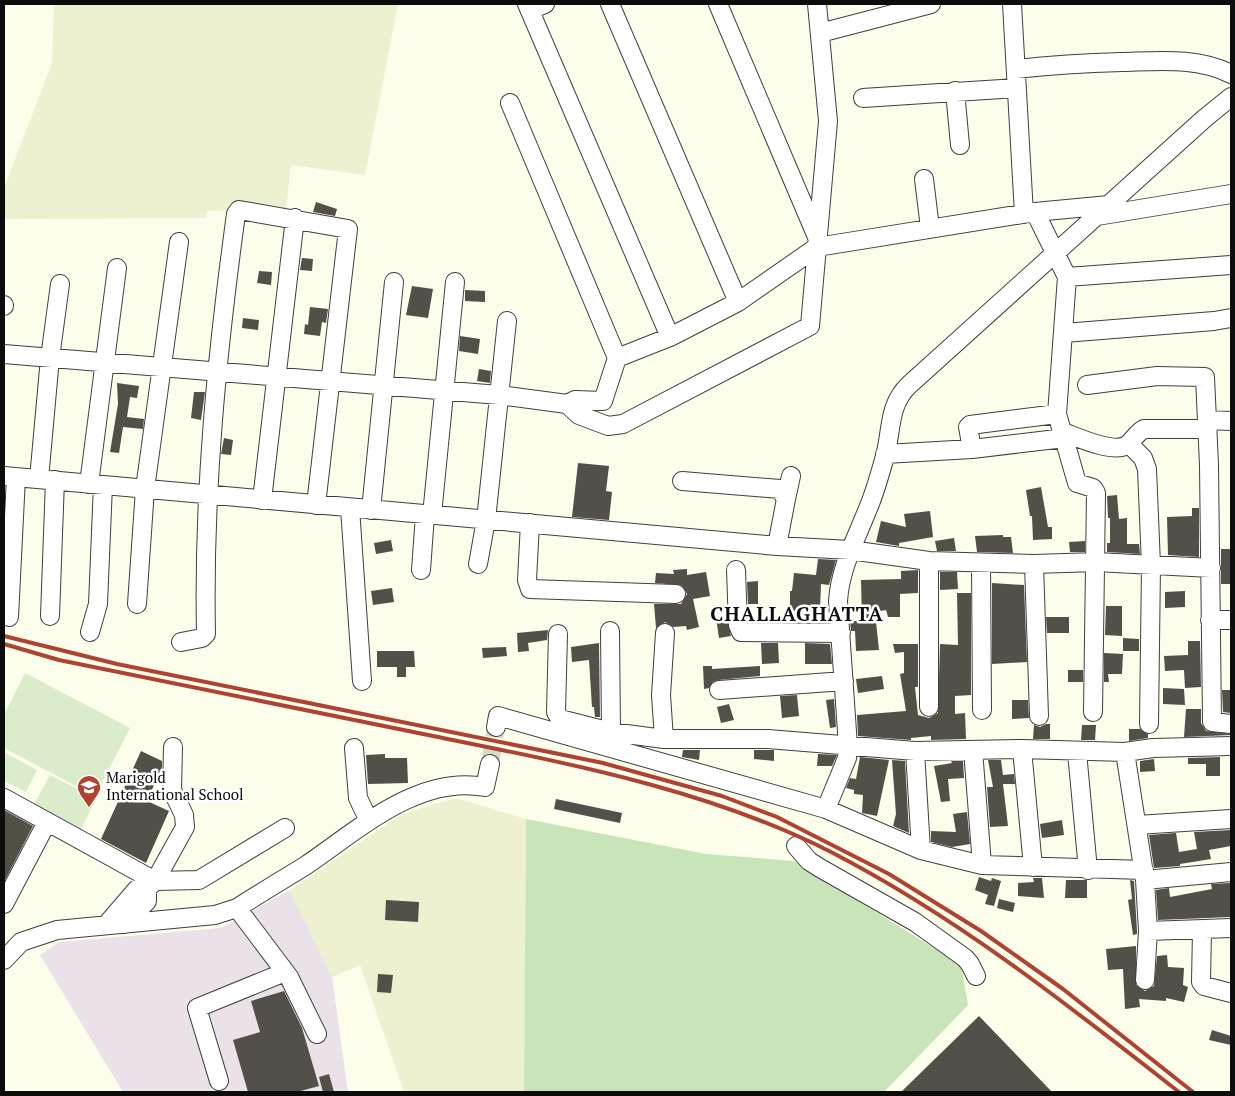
<svg xmlns="http://www.w3.org/2000/svg" width="1235" height="1096" font-family="'PT Serif',serif">
<style>
.industrial{fill:#eae1e9}
.farmland{fill:#edf1cf}
.green{fill:#c8e4b9}
.pitch{fill:#daecca}
.building{fill:#534f49}
.lines{fill:none;stroke-linecap:round;stroke-linejoin:round}
.minor-tunnel{stroke:#d9d9ca;stroke-width:18;stroke-dasharray:18 9;stroke-linecap:butt}
.minor-casing{stroke:#3f3f3f;stroke-width:20}
.minor{stroke:#fff;stroke-width:18}
.rail{stroke:#ae4331;stroke-width:4}
.labels{text-anchor:middle;stroke-width:5;stroke-linejoin:round;paint-order:stroke}
.poi-label{font-size:15px;fill:#0c0c0c;stroke:#fff;text-anchor:start}
.district-label{font-size:20px;font-weight:bold;letter-spacing:1px;fill:#0c0c0c;stroke:#fff}
</style>
<rect width="100%" height="100%" fill="#fdfdec"/>
<path class="industrial" d="M290,890L332,977L348,1092H123L40,955L59,942L221,928Z"/>
<path class="farmland" d="M54,4H398L365,175L291,165L286,208L207,211L206,218L4,219V188L52,63Z
M456,798L526,819L524,1092H404L360,965L332,977L290,890L402,814Z"/>
<path class="green" d="M526,819L706,854L794,861L961,965L968,1005L884,1092H524Z"/>
<path class="pitch" d="M25,673L130,728L95,796L4,748V715Z
M4,752L37,770L26,792L4,781Z
M50,775L96,799L81,829L34,804Z"/>
<path class="building" d="M316,202L337,209L335,216L313,212Z
M302,258L313,259L312,271L300,270Z
M259,271L272,272L271,285L257,283Z
M412,286L433,289L428,318L406,315Z
M465,290L485,291V302L465,301Z
M310,307L328,309L326,323L322,322L320,336L304,334L305,324L308,325Z
M243,318L259,320L258,330L242,328Z
M460,336L480,339L478,354L459,351Z
M479,369L491,371L490,383L477,381Z
M117,383L139,386L137,398L130,397L127,417L144,419L143,429L123,427L119,453L110,452L118,404Z
M194,392H205L201,420L191,418Z
M224,438L233,440L231,455L221,454Z
M578,463L609,466L606,491L612,492L609,520L572,517Z
M1041,487L1048,527H1052V539L1033,540L1032,516H1030L1026,490Z
M1117,495L1119,519L1127,518V544H1139L1140,554L1107,552V543H1110V518H1108L1107,496Z
M1192,508H1199V557L1168,555L1167,517L1192,516Z
M930,511L933,537L899,543V546L876,542L881,521L906,527L904,514Z
M1003,535V537H1011L1013,553L977,552L975,536Z
M954,538L956,551H937L935,541Z
M391,540L393,551L376,554L374,543Z
M1085,541V552H1070L1069,542Z
M1221,549H1231V584H1221Z
M818,559L836,560L829,585L821,584L820,610L790,611V591H792L794,573L816,575Z
M687,569V575L706,572L710,596L693,599L699,627L687,630L686,626L673,627L665,622L656,628L654,604H681L687,594L681,585L655,583L656,573L674,574L673,570Z
M918,570V593L900,594V617H888L886,610L875,612L879,650L856,651L855,631H851L850,621H862L861,580L901,579V571Z
M940,572H957L958,589L940,590Z
M758,581V604H748L747,582Z
M992,583L1024,585L1027,662L992,664Z
M392,588L394,602L373,605L371,591Z
M1185,591V607L1165,608V592Z
M957,593H971V695L955,696V714L965,713L966,739L931,740V736L911,738V740L858,736L857,715L906,711L900,674L904,673V652L895,653L893,644H918V687H915L918,715L929,718L938,713L940,644L958,645Z
M1106,606H1122V636L1105,635Z
M727,616L731,636L719,638L716,618Z
M1046,617H1069V633H1047Z
M548,630L547,640L528,643L529,651L518,652L517,633Z
M1123,638L1139,639V651H1123Z
M1188,641H1200L1201,687L1185,688L1184,670L1165,671L1164,656L1188,655Z
M599,643L600,717H595L594,707H592L589,660L572,662L571,647Z
M761,643H778L779,663L762,664Z
M805,643L830,644L832,664H805Z
M506,647L507,656L483,658L482,648Z
M377,651H414L415,667H406V677H397V667H377Z
M1104,653L1123,654L1122,674H1108L1109,682H1104Z
M703,666H712V669L760,666V676L718,680L713,682L709,688L704,689Z
M1068,670H1083V682H1068Z
M882,676L884,689L858,693L856,679Z
M1163,688L1184,689L1185,705L1163,704Z
M1222,690H1231V713L1223,712Z
M797,695L799,716L782,718L780,696Z
M834,699L836,727L830,728L826,700Z
M1012,700H1028L1029,718L1012,719Z
M729,704L734,720L721,723L717,707Z
M1186,709H1201V723L1206,731L1231,734V735L1184,737Z
M1046,724H1050V739H1033L1034,725L1040,727Z
M1082,725H1096L1095,740H1081Z
M1129,729H1140L1148,734V738L1129,741Z
M683,750H700L699,760L682,757Z
M754,750H774V761L754,759Z
M141,751L162,761V767L147,801L169,811L146,863L101,839Z
M385,754V758H407L408,783L368,784L366,755Z
M818,754L837,755L832,766H817Z
M860,757L889,760L877,816L862,813L863,795L854,794V790L846,788L850,778L856,779Z
M1220,757V776H1206V764H1188V758Z
M1154,759L1155,771L1140,772V761Z
M892,760L905,761L909,833L893,826L896,814Z
M988,760H1001L1003,775L1014,774L1015,784H1003L1008,826L990,827L987,787H993Z
M951,761H963L964,778L948,779L950,801L941,802L934,766L952,763Z
M556,799L622,813L620,823L554,809Z
M4,810L33,826L4,882Z
M967,812L970,844L952,847L931,842V831L956,832L953,814Z
M1062,820L1064,835L1042,838L1040,824Z
M1231,830V846L1209,850L1211,859L1180,864V866L1154,868L1149,835L1176,833L1179,852L1197,849L1194,832Z
M979,877L991,881L992,878L1001,881L994,906L985,904L988,895L975,890Z
M1033,878H1042L1044,898L1018,896V883L1034,882Z
M1066,880H1087V898H1065Z
M1130,880L1134,881L1137,931V934L1133,935L1128,900L1132,899Z
M1231,883V917L1158,920L1156,890L1169,888L1170,897L1212,889L1211,884Z
M999,899L1015,903L1013,912L997,908Z
M386,900L419,902L418,922L385,920Z
M1136,946V985L1145,991L1154,986L1157,956L1167,955L1168,967L1184,968L1183,985L1188,987L1184,1002L1166,998V1001L1139,999L1140,1007L1125,1009L1123,969L1108,970L1106,949Z
M378,974L393,975L391,993L377,992Z
M284,991L302,1028L319,1086L297,1092H248L233,1040L260,1032L251,1001Z
M979,1016L1052,1092H901Z
M1212,1030L1231,1036V1045L1209,1040Z
M329,1074L334,1092H323L319,1077Z"/>
<g class="lines">
<path class="minor-tunnel" d="M490,764L496,727"/>
<g class="minor-casing">
<path id="minor" d="M527,4L670,337
M610,4L738,302
M718,4L817,237
M1012,4L1024,214
M530,10L545,4
M820,33L931,4
M1016,69C1052,65 1086,63 1122,62C1159,61 1198,57 1231,74
M955,91L960,145
M863,98L1017,88
M510,103L617,358
M924,179L930,228
M1035,212L1067,277L1231,265
M1097,216L1231,194
M1067,277L1057,414L1077,483L1093,488L1096,493L1093,712
M4,305V306
M1064,333L1214,321L1231,318
M4,354L499,395L567,404L579,415L608,426L623,424L810,326L828,121L817,4
M1087,385L1157,376L1205,377L1209,465L1212,722L1231,724
M567,404L575,400L603,401L617,358L670,337L738,302L817,247L1035,212L1109,205
M1207,420L1231,421
M1063,432C1077,437 1113,454 1127,445C1134,440 1136,433 1144,429H1208
M1129,444L1143,458L1147,469L1151,565L1149,724
M972,449L968,427L970,425L1057,414
M885,454L972,449L1065,438
M4,476L777,546L850,550L929,561L1034,564L1096,562L1211,568
M39,479L50,358L60,284
M682,481L780,489L786,499L777,546
M89,484L117,268
M786,499L791,476
M262,500L295,218
M350,508L362,681
M371,510L394,282
M432,515L455,282
M530,523L527,580L530,589L676,594
M929,561V707
M981,563L982,710
M478,564L486,520L507,321
M1034,564L1039,716
M421,570L425,515
M736,570L738,625L741,632L841,633
M137,604L145,489L179,242
M50,616L55,480
M9,617L16,477
M1210,620H1231
M610,631L611,732
M90,632L98,604L103,485
M558,634L556,712L560,719L611,732L664,739H768L915,751L1022,749L1125,752L1153,748L1231,746
M181,642L202,638L206,634C203,493 217,353 236,214L239,210L348,229L316,505
M719,690L844,681
M496,727L498,716L826,809L921,850L982,865L1144,870
M664,739L661,695L665,633
M354,748L358,798L369,821
M1022,749L1033,867
M973,750L982,865
M915,751L921,850
M1077,752L1088,870
M1125,752L1145,880L1231,872
M4,798L155,881L199,880L285,828
M826,809L847,758L848,746L838,601C840,569 855,541 867,511C875,493 880,474 885,456C892,430 888,405 909,385L1205,118L1231,97
M1137,825L1231,819
M796,846L809,861L820,868L915,922L965,958L970,964L976,976
M1145,880L1148,931L1145,980
M4,904L47,822
M237,908L289,977L317,1034
M125,924L147,901V889
M106,925L137,889H147L155,881L185,827L184,815L172,790L173,747
M1202,930L1201,982L1204,986L1231,993
M1148,931L1231,928
M4,960L21,942L57,930L215,915L237,908C259,894 282,880 305,866C357,831 418,774 485,787L490,764
M219,1081L197,1008L285,972"/>
</g>
<use href="#minor" class="minor"/>
<path class="rail" d="M4,636L117,664L603,763L722,796L777,817L889,874L981,931L1063,989L1193,1092
M4,644L59,660C186,685 312,711 438,737C571,764 709,790 831,852C957,917 1068,1005 1179,1092"/>
</g>
<defs>
<g id="school-pin" transform="scale(1.25)"><path d="M0 17L-7.5 6A9.5 9.5 0 1 1 7.5 6Z" fill="#ae4331" stroke="#fff"/><path d="M0-5L7-2L0 1L-7-2ZM-4 1L0 2.5L4 1V4Q0 6-4 4Z" fill="#fff"/></g>
</defs>
<g fill-rule="evenodd">
<use href="#school-pin" x="89" y="787"/>
</g>
<g class="labels">
<g class="poi-label">
<text x="106" y="783">Marigold<tspan x="106" dy="17">International School</tspan></text>
</g>
<g class="district-label">
<text x="797" y="621">CHALLAGHATTA</text>
</g>
</g>
<rect width="1235" height="1096" fill="none" stroke="#0c0c0c" stroke-width="10"/>
</svg>
